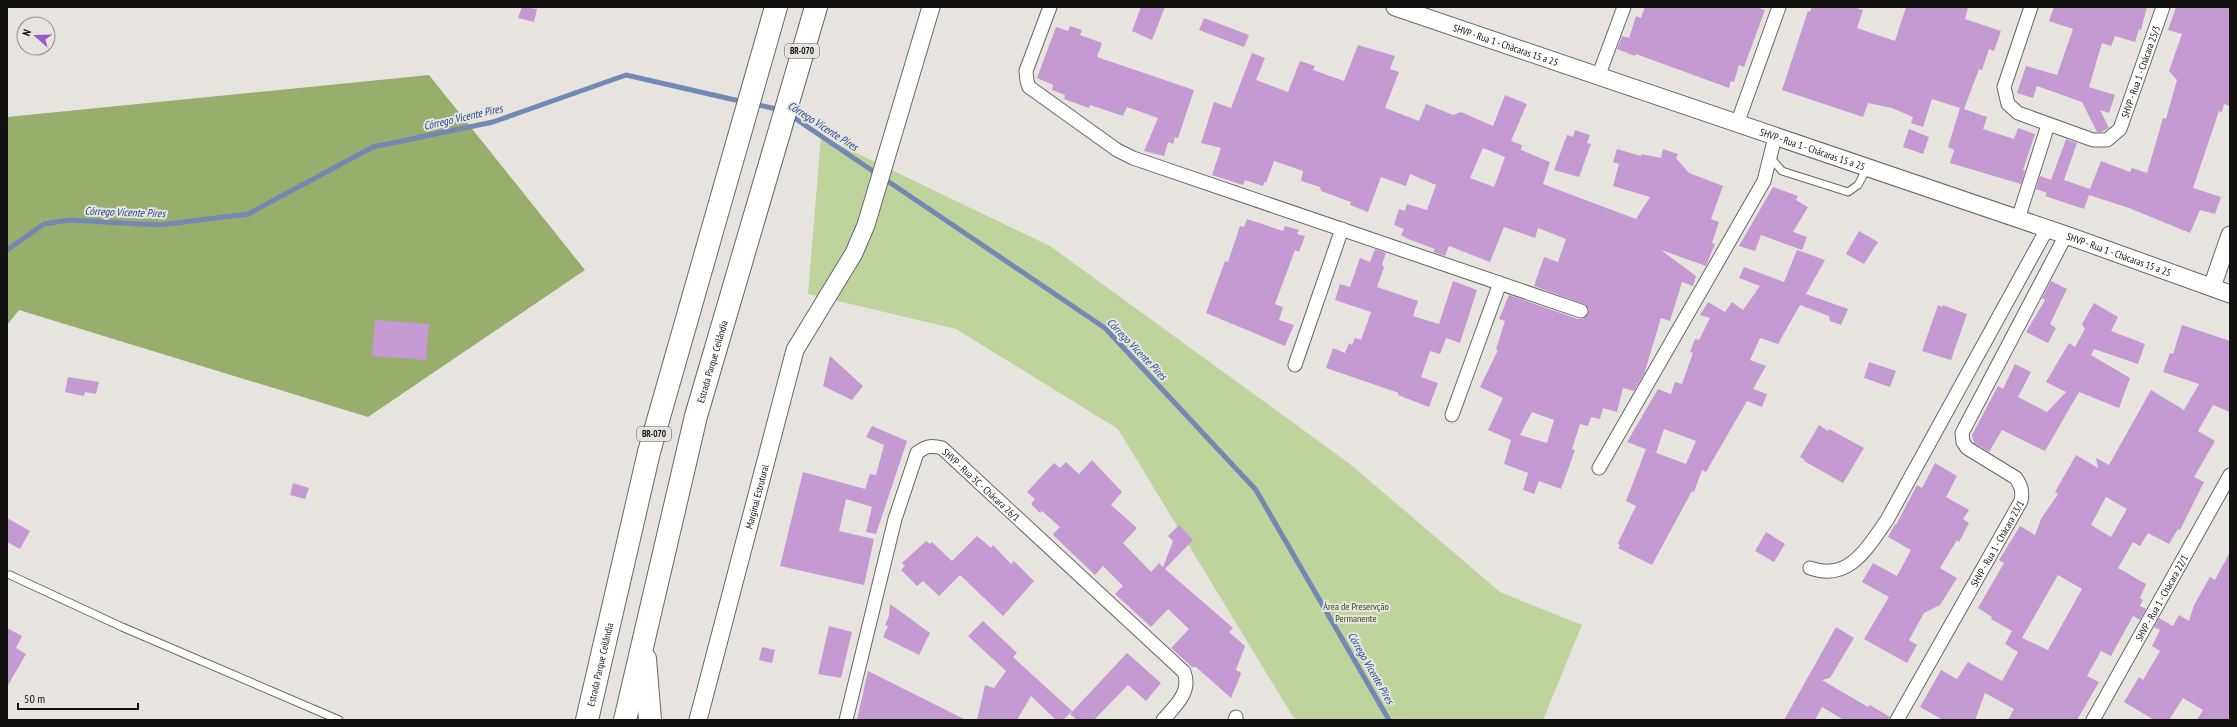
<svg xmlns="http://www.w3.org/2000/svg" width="2237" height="727" font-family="'PT Sans Narrow',sans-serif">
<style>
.green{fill:#bfd49d}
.forest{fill:#97ae6d}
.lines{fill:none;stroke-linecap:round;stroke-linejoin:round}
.stream{stroke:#728ab3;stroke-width:5}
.building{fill:#c59ad3;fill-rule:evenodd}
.service-casing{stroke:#696664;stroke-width:9}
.minor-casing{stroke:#696664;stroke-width:15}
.tertiary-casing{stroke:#696664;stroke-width:19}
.motorway-casing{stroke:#696664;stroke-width:24}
.service{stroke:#fff;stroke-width:7}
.minor{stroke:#fff;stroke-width:13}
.tertiary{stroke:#fff;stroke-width:17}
.motorway{stroke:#fff;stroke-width:22}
.labels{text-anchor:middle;stroke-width:4;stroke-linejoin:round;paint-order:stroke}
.shield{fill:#e7e4e0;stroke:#52504e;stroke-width:1}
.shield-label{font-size:9px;font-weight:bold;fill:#121110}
.street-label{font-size:10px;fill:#121110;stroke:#e7e4e0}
.park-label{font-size:10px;fill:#3a4a1a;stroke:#e7e4e0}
.water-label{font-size:11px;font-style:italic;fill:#22498e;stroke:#e7e4e0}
</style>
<rect width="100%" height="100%" fill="#e7e4e0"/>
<path class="green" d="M821,136L1050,246L1350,464L1500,592L1582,625L1543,720H1295L1118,429L956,329L808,294Z"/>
<path class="forest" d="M429,75L585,270L368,417L19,310L7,325V117Z"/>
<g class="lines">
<path class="stream" d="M754,104L781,110
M790,115L1105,328L1256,490L1389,720
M7,250L44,224L69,220L159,225L248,214L373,147L493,122L626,75L744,102"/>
</g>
<path class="building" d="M522,7L537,9L534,22L518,18Z
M1141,7H1165L1152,40L1132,31Z
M1645,7H1756L1765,10L1744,67L1739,65L1734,82L1731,81L1729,88L1636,54L1635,56L1617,49L1622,36L1629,38L1636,16L1641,18Z
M1812,7H1853L1863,10L1857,28L1895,41L1906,7H1968L1965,19L2001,31L1994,51L1989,49L1982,70L1979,69L1964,109L1987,117L1983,129L2014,139L2018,128L2035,134L2023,170L2025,171L2021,184L1950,163L1954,150L1948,147L1960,108L1932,99L1923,127L1911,123L1913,117L1892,108L1868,103L1863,117L1782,90L1808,11L1810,12Z
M2054,7H2147L2141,30L2139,29L2135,42L2115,36L2111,46L2102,43L2089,87L2115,95L2109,113L2100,110L2109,128L2101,132H2097L2082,102L2037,86L2033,98L2017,93L2026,66L2057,75L2073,29L2049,21Z
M2176,7H2230V106L2224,104L2222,112L2219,111L2193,188L2221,197L2215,214L2200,210L2190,233L2129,208L2089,195L2084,209L2045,196L2047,193L2036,189L2040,176L2051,180L2066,139L2077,143L2064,180L2090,189L2101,161L2130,172L2132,168L2147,173L2163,118L2166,119L2177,80L2169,71L2182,34L2168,30Z
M1204,18L1249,35L1244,47L1199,30Z
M1070,26L1082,30L1080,35L1102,43L1097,57L1194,90L1178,138L1175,137L1173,144L1168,142L1164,156L1144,151L1158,118L1127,107L1123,116L1090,105L1089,108L1064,99L1065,95L1052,90L1053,85L1037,78L1056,27L1068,31Z
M1358,45L1395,56L1390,69L1399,72L1385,108L1419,121L1426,104L1453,115L1461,112L1493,126L1505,95L1527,104L1511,141L1522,145L1521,150L1550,162L1543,184L1636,219L1650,197L1613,186L1619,164L1613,162L1617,149L1641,156V154L1661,158L1663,149L1678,154L1676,158L1689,173L1723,186L1711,219L1719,222L1712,243L1715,244L1706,266L1661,250L1696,276L1693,286L1682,282L1670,321L1661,318L1644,374L1634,391L1623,388L1617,412L1603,408L1600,419L1591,417L1588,426L1580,424L1572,449L1575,450L1561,489L1539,481L1534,494L1523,490L1528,473L1504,464L1511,440L1488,430L1503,398L1480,387L1498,350L1496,349L1505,321L1499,319L1509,295L1578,319H1583L1588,314L1589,309L1584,304L1534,286L1544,257L1558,262L1566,239L1538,228L1535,238L1504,227L1490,262L1449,246L1445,256L1433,252L1435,249L1408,239L1401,235L1404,229L1394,225L1399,209L1405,211L1407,204L1427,210L1436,185L1410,174L1406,186L1381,177L1368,212L1350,205L1351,202L1321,191L1320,187L1301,181L1303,171L1274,161L1266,183L1264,182L1263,186L1245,180L1243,185L1212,175L1221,148L1201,143L1214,102L1231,108L1252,53L1265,58L1256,80L1288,92L1300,61L1315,66L1313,70L1344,81ZM1483,148L1505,157L1494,187L1470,178ZM1532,412L1554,420L1547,443L1520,435Z
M1909,129L1929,137L1923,154L1903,147Z
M1575,130L1590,135L1587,143L1591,144L1579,177L1554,170L1567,135L1573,137Z
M1773,187L1798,196L1796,200L1808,207L1793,232L1807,237L1802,250L1761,235L1755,251L1739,246Z
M1247,219L1283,231L1285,226L1299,230L1297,234L1305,236L1299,252L1295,250L1275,304L1283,307L1279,320L1294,325L1285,346L1206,313L1225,261L1228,262L1240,226L1244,227Z
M1859,231L1878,242L1864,264L1846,254Z
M1375,249L1386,253L1382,265L1384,267L1377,287L1418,301L1413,316L1439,324L1453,281L1477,290L1460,343L1446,338L1440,354L1430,351L1421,377L1438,383L1429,407L1398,395L1399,393L1326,368L1333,348L1345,353L1349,343L1352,345L1355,338L1361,340L1371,312L1335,300L1340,284L1350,287L1360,258L1370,262Z
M1797,250L1825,260L1806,294L1848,309L1841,325L1830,321L1829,316L1800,305L1778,344L1760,338L1750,360L1766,366L1753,389L1767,394L1762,407L1747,401L1706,472L1702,470L1694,492L1692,491L1652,565L1618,548L1620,546L1618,543L1636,506L1626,501L1646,449L1686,464L1696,441L1664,429L1656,453L1627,442L1658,389L1671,394L1675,382L1682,384L1693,353L1690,352L1695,339L1699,340L1710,318L1700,315L1708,302L1725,312L1732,302L1743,310L1760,286L1739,278L1744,267L1784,282Z
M2051,281L2067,289L2050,324L2056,328L2048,343L2026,332L2045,300L2042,298Z
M2094,303L2118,317L2111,331L2145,344L2138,364L2094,349L2091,355L2130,378L2119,408L2079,392L2045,451L2002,430L1989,452L1974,443L1972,435L1998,386L2003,389L2015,364L2031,372L2018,397L2047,412L2066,392L2046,382L2069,343L2075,347L2085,329L2082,324Z
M1938,305L1942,307L1943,305L1967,314L1951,360L1922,351Z
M375,320L429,324L426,360L372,356Z
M2182,325L2230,341V412L2213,405L2198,431L2215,441L2194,477L2204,482L2180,530L2178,529L2169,544L2148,533L2140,546L2133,542L2118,568L2146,584L2140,598L2143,600L2140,606L2146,609L2140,620L2133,616L2111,656L2101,651L2087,676L2099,682L2077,720H2008L2014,709L1985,693L1975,720H1943L1920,707L1941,670L1957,679L1968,662L2002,681L2018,652L2005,644L2012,631L1991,619L1992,617L1978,608L2004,563L1999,560L2020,526L2035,535L2041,519L2058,494L2055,492L2076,455L2098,468L2096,458L2109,465L2151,390L2184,410L2199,384L2163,372L2170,353L2173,354ZM2106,497L2127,509L2111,537L2091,525ZM2058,575L2082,589L2048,650L2022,638Z
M830,356L863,386L852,400L823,386Z
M1869,362L1896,371L1890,387L1864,378Z
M68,377L99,382L96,394L85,392L84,396L65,392Z
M1819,425L1828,431L1829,429L1864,448L1843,483L1804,461L1805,460L1800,457Z
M872,426L907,441L876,534L866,532L872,507L846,499L839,531L874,539L864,585L780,566L803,472L865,489L870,474L876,475L884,445L866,437Z
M1092,460L1122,492L1111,505L1137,528L1123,543L1151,572L1159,563L1163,567L1173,541L1168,536L1179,525L1193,540L1165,569L1233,628L1229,632L1245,646L1236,670L1240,672L1241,674L1231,698L1196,667H1192L1171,648L1189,629L1168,609L1151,627L1115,594L1123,586L1103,566L1095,575L1054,536L1053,534L1060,527L1042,511L1040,513L1031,504L1035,499L1027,492L1054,463L1060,468L1066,462L1079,474Z
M1935,463L1957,476L1946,497L1969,510L1963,519L1969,523L1959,542L1957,540L1940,568L1957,578L1940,605L1924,613L1909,640L1917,645L1907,663L1864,639L1889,597L1862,582L1873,563L1897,576L1911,550L1888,537L1895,524L1896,525L1917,485L1922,488Z
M293,483L309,488L305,499L290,495Z
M7,518L30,531L20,549L7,542Z
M1766,532L1785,544L1774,562L1755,551Z
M977,536L991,548L993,545L1011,564L1014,561L1034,581L1003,616L960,575L939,596L923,581L917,586L901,570L905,566L902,563L926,541L930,544L932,542L952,561Z
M2230,552V720H2197L2203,710L2183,698L2169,720H2154L2124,702L2139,677L2143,680L2160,651L2152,646L2160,630L2154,627L2159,618L2173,626L2179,615L2189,621L2194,605L2210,577L2215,580Z
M890,604L930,633L919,655L883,637L888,626L885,625L889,616Z
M983,621L1017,653L1013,657L1072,711L1063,720H1056L1031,696L1017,720H977L985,685L994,688L1006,671L968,636Z
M829,626L852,632L841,678L818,674Z
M1836,627L1854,638L1830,678L1822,680L1868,707L1870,705L1890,717L1889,720H1844L1822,707L1815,720H1784Z
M7,628L22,636L16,648L26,654L7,687Z
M762,647L775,650L772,663L759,660Z
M1127,653L1161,683L1146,701L1128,685L1094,720H1077L1070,714Z
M868,671L966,720H857Z"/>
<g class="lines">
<g class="service-casing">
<path id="service" d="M1770,157L1782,171L1848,192L1858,185L1867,168
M10,575L122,627L339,720"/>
</g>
<g class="minor-casing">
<g id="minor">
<path d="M1050,7L1026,71L1027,81L1029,87L1117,150L1133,158L1581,311"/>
<path id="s1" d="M2031,7L2004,87L2008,104L2018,113L2093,140H2107L2120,129L2163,7"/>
<path d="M1598,77L1624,7"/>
<path d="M1737,124L1779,7"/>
<path d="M2018,219L2048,125"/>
<path d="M1295,365L1342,229"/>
<path d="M1452,415L1500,283"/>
<path d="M1599,468L1764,181L1775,137"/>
<path d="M1810,568C1849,582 1867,548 1887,520L2047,229"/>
<path id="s2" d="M846,720L895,519L917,453C926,446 931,445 942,448L1184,672C1192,692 1175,706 1163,720"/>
<path d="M1235,720L1236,717"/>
<path id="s3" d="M1897,720L2021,501C2023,491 2021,486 2016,478L1967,448L1963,442L1962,433L2066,235"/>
<path id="s4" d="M2093,720L2230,475"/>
</g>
</g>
<g class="tertiary-casing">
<g id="tertiary">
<path id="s5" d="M1395,7L2066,235L2230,294"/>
<path d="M2212,287L2230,235"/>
<path id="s6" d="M698,720L795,350L854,253L866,225L931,7"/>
</g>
</g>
<g class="motorway-casing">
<g id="motorway">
<path d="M645,659L650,720"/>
<path id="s7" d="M587,720L649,452L776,7"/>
<path id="s8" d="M625,720L696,416L816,7"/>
</g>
</g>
<use href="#service" class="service"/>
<use href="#minor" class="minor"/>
<use href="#tertiary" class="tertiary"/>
<use href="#motorway" class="motorway"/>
</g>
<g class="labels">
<g class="shield">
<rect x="785" y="44" width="34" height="14" rx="3"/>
<rect x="637" y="427" width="34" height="14" rx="3"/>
</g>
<g class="shield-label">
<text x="802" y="54">BR-070</text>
<text x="654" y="437">BR-070</text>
</g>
<g class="street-label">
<text dy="4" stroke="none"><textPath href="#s5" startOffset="117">SHVP - Rua 1 - Chácaras 15 a 25</textPath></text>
<text dy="4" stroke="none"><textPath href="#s1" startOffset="287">SHVP - Rua 1 - Chácara 25/3</textPath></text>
<text dy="4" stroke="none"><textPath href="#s5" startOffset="441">SHVP - Rua 1 - Chácaras 15 a 25</textPath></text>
<text dy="4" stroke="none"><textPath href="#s5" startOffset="765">SHVP - Rua 1 - Chácaras 15 a 25</textPath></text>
<text dy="4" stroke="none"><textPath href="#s8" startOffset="369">Estrada Parque Ceilândia</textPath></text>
<text dy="4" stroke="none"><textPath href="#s2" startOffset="357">SHVP - Rua 3C - Chácara 26/1</textPath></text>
<text dy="4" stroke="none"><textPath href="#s6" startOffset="231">Marginal Estrutural</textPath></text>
<text dy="4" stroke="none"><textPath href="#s3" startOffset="203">SHVP - Rua 1 - Chácara 23/1</textPath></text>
<text dy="4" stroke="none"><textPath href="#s4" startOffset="140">SHVP - Rua 1 - Chácara 22/1</textPath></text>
<text dy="4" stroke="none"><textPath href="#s7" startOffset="57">Estrada Parque Ceilândia</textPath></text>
</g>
<g class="park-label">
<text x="1356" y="610">Área de Preservção<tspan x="1356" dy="12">Permanente</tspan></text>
</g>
<g class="water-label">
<text transform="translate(463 117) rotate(-13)" y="4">Córrego Vicente Pires</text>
<text transform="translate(823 126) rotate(33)" y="4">Córrego Vicente Pires</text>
<text transform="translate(125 212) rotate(2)" y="4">Córrego Vicente Pires</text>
<text transform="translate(1137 349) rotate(46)" y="4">Córrego Vicente Pires</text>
<text transform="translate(1371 668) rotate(60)" y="4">Córrego Vicente Pires</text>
</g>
</g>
<rect width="2237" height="727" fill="none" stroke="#121110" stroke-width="16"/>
<g transform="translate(36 36) rotate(290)"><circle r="19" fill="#e7e4e0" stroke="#92908d"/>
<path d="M0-3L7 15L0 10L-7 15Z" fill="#9f58cc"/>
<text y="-6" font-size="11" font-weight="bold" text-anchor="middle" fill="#121110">N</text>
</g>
<path d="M18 703v6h120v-6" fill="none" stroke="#121110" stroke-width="2"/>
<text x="24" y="703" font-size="12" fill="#121110" stroke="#e7e4e0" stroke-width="3" paint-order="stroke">50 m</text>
</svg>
